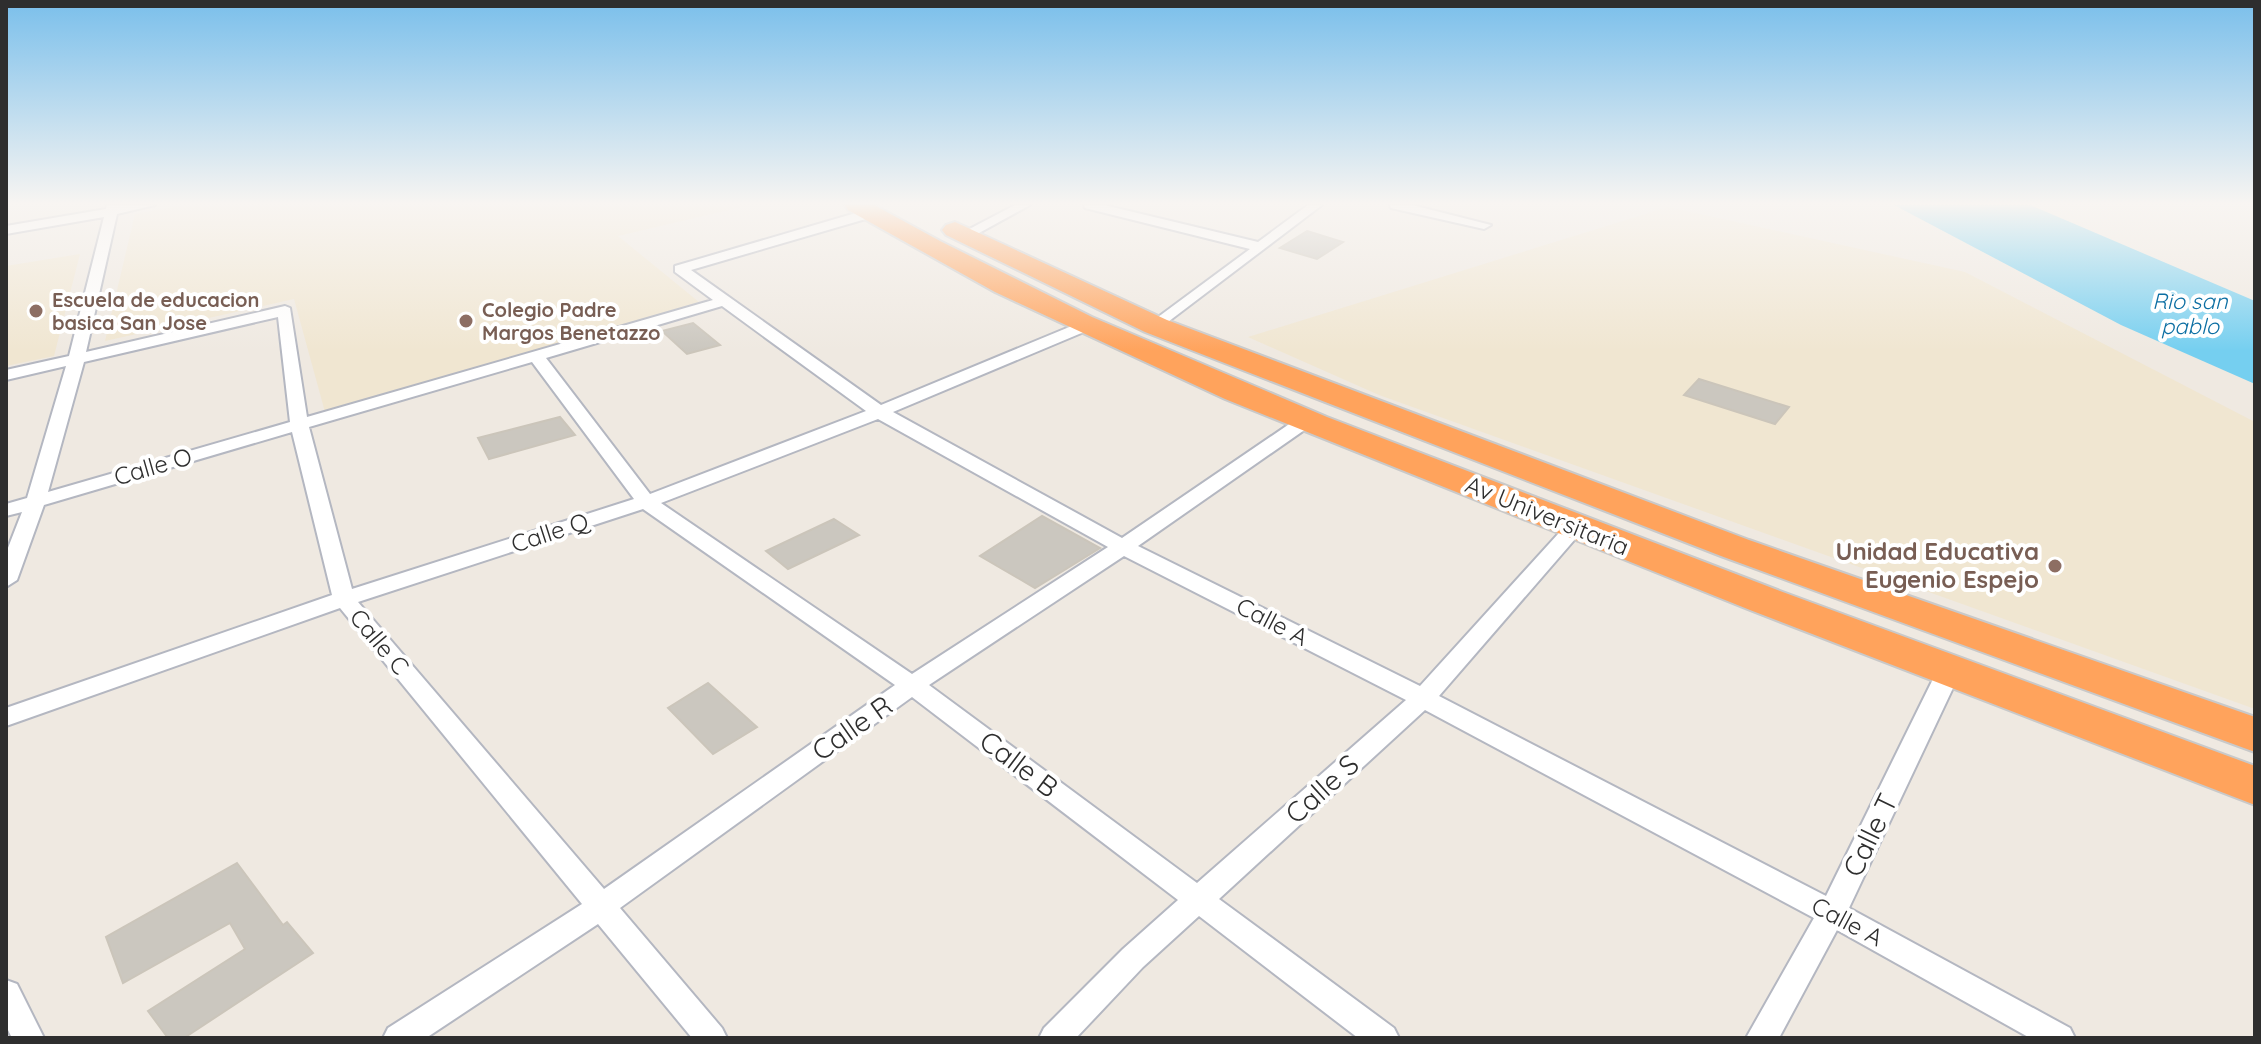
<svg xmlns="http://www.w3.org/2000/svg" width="2261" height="1044" font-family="Quicksand,sans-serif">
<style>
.education{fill:#f0e6d1}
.water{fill:#75cff0}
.building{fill:#cbc7bf;stroke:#cbc5ba;stroke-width:2}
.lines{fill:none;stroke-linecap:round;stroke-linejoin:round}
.street-casing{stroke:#b4b7c1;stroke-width:4}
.highway-casing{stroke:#c9c9c9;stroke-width:4}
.street{fill:#fff;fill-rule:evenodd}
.highway{fill:#ffa35c;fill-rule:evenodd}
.education-dot{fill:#8d6e63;stroke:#fff;stroke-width:3}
.labels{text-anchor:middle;stroke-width:8;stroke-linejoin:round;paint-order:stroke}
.far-education-label{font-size:20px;font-weight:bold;fill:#785e54;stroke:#fff;text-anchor:start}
.far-water-label{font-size:22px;font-style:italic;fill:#0d6fa3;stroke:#fff}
.street-label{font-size:24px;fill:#2e2e2e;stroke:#fff}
.education-label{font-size:24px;font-weight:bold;fill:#785e54;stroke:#fff;text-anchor:end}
.near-street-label{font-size:28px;fill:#2e2e2e;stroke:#fff}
</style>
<rect width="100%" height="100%" fill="#efe9e1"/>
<path class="education" d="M185,205H750L618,236L699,302L325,412L294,299L105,341L135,214Z
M1668,207L1965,272L2255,422V709L1379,395L1248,337Z
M80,254L54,356L6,366V266Z"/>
<path class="water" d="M1894,205H2030L2255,301V384L2121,325Z"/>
<path class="building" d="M1307,231L1343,242L1317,259L1280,248Z
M693,323L720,345L687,354L662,331Z
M1699,379L1789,407L1775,424L1684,395Z
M560,417L575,435L489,459L478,438Z
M1042,516L1100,548L1035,588L980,556Z
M834,519L859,535L788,569L766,551Z
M708,683L757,727L713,754L668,708Z
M237,863L283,925L287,922L313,953L184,1038H168L148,1011L245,949L230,923L123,983L106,937Z"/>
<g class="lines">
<g class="street-casing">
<path id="street" d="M107,205H155L117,214L86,352L285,306L290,308L307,417L713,300L675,272V266L866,210H876V216L691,270L881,405L1079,323H1091V329L893,412L1122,538L1301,416H1313L1316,420L1313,424L1138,546L1420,686L1568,523H1582L1585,527L1582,531L1439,696L1826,896L1937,671L1941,665H1957L1961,671L1849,908L2070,1028L2075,1038H2030L1837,930L1779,1038H1746L1814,918L1425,710L1219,899L1394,1028L1399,1038H1358L1199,916L1143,967L1076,1038H1039L1044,1028L1123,949L1178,900L912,697L620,908L722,1028L727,1038H692L598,924L426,1038H383L388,1028L582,904L340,608L6,726V708L332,595L292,432L44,505L17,580L6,587V553L22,512L6,516V504L27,498L66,366L6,380V370L69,356L104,217L6,234V226L106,209ZM722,306L866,411L650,494L546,358ZM278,317L290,422L48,492L84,362ZM532,362L634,499L352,589L309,427ZM878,419L1108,547L912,674L661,503ZM643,509L895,685L604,889L358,602ZM1124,556L1406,700L1197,883L929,685Z
M1015,205H1030L970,238L958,235Z
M1084,205H1104L1258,242L1308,205H1322L1156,331L1150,329V323L1250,249L1085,208Z
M1390,205H1412L1491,225L1484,229L1391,208Z
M6,980L17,984L44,1038H12L6,1026Z"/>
</g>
<g class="highway-casing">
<path id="highway" d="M845,205H874L940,241L1092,317L1327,417L1780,591L2255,766V805L1750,610L1225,399L995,292L848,210Z
M955,222L1167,320L1749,540L2255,717V752L1721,556L1145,332L946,235L942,230L946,225Z"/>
</g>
<use href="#street" class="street"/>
<use href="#highway" class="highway"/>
</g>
<linearGradient id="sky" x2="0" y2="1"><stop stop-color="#7abfeb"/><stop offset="0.58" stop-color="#f8f5f2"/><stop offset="1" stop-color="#f8f5f2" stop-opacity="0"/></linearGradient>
<rect width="2261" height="351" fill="url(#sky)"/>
<g class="education-dot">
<circle cx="36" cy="311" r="8"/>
<circle cx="466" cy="321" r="8"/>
<circle cx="2055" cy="566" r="8"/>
</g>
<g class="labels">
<g class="far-education-label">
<text x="52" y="307">Escuela de educacion<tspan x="52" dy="23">basica San Jose</tspan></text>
<text x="482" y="317">Colegio Padre<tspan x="482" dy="23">Margos Benetazzo</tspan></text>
</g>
<g class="far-water-label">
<text x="2190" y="309">Rio san<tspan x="2190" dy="25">pablo</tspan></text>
</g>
<g class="street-label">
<text transform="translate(153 467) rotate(-16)" y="8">Calle O</text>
<text transform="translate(1547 516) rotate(22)" y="8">Av Universitaria</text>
<text transform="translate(550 533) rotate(-18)" y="8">Calle Q</text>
<text transform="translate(1272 622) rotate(27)" y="8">Calle A</text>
<text transform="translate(379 642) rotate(50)" y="8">Calle C</text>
<text transform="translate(1847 922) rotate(28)" y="8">Calle A</text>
</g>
<g class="education-label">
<text x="2039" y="560">Unidad Educativa<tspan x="2039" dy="28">Eugenio Espejo</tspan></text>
</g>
<g class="near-street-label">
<text transform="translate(852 728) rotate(-35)" y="10">Calle R</text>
<text transform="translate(1019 764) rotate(37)" y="10">Calle B</text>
<text transform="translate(1322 789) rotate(-42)" y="10">Calle S</text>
<text transform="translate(1870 835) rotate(-64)" y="10">Calle T</text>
</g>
</g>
<rect width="2261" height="1044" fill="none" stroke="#2e2e2e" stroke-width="16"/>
</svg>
